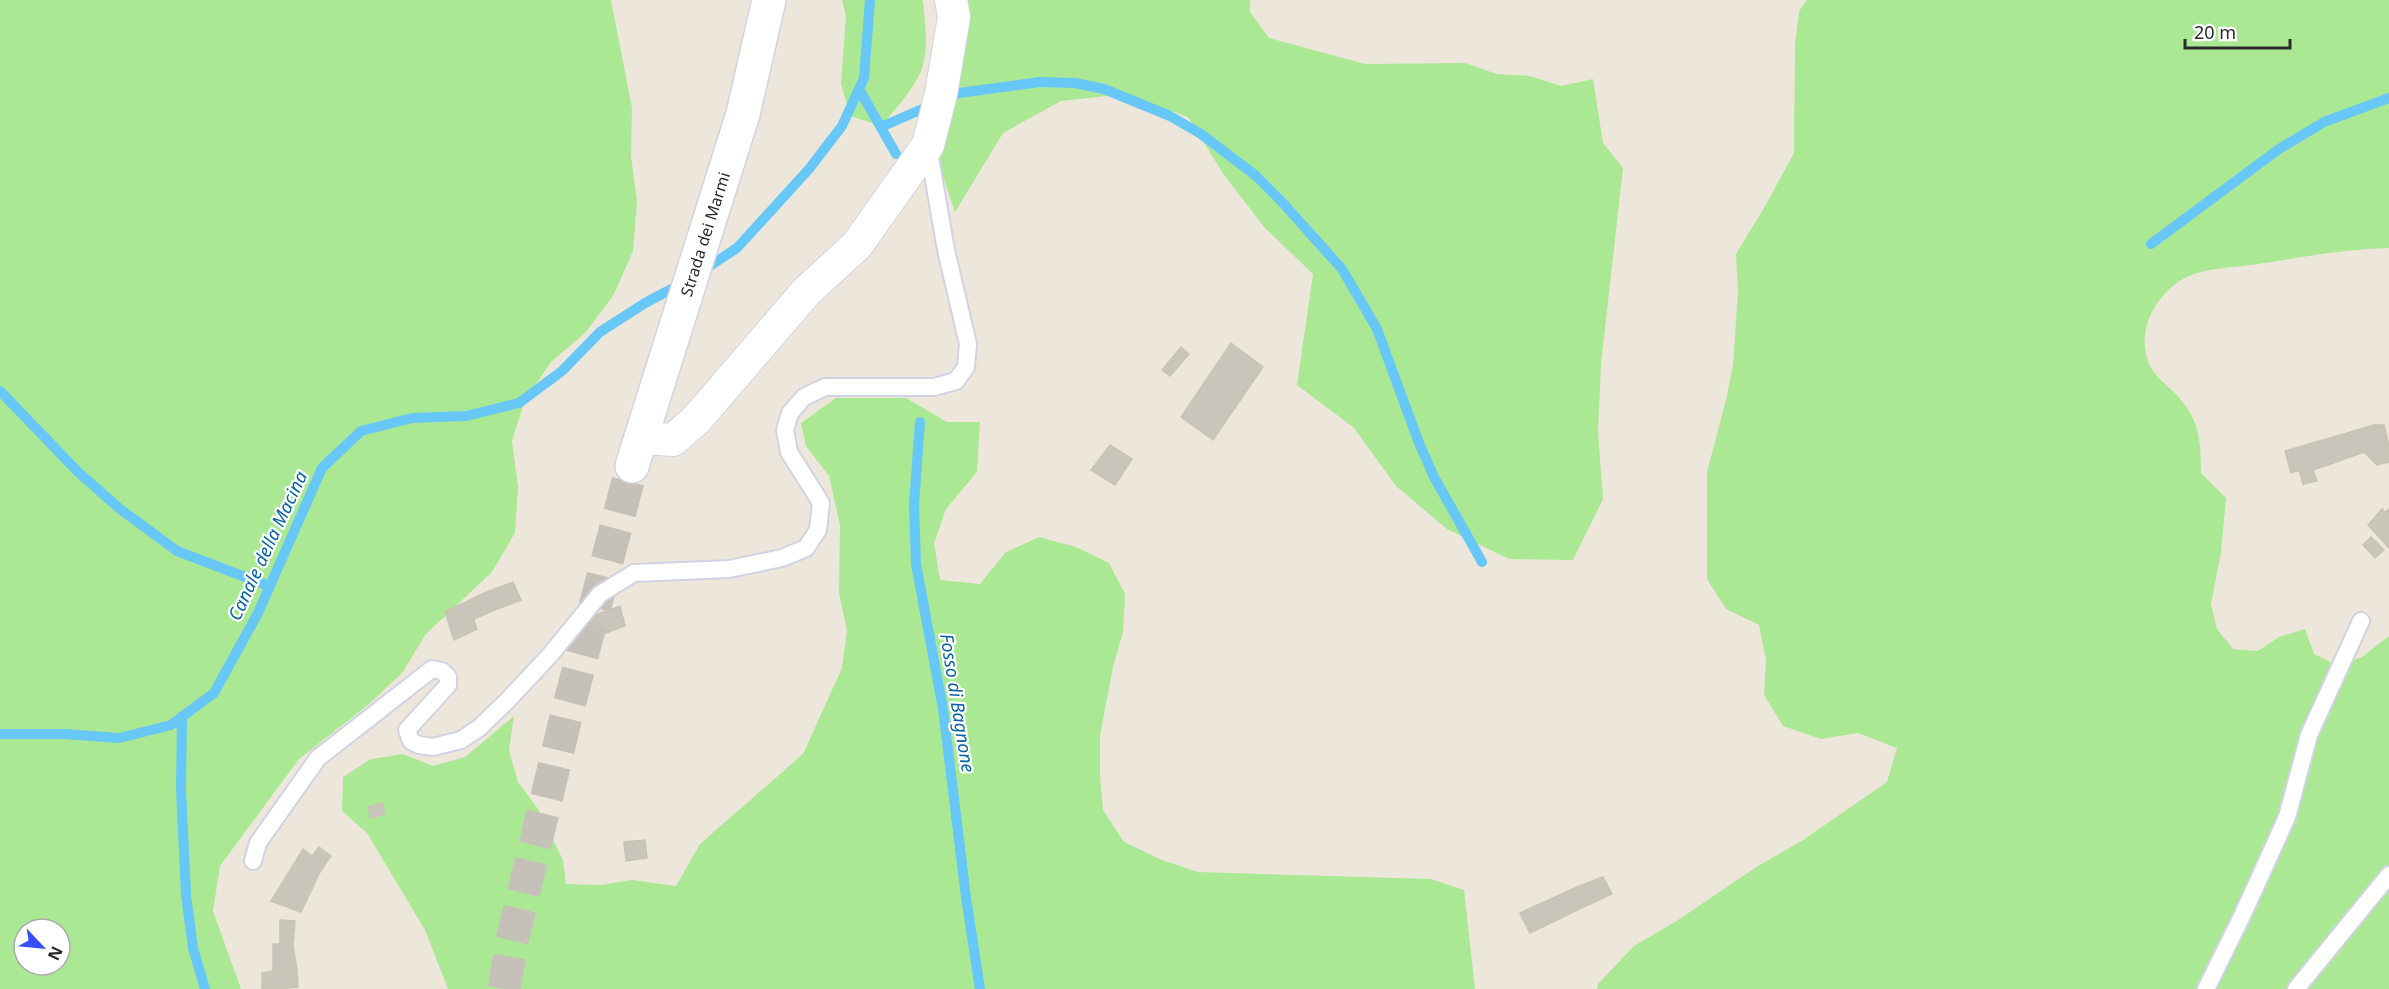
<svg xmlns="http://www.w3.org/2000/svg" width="2389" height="989" font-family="'Noto Sans',sans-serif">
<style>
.green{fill:#abe894;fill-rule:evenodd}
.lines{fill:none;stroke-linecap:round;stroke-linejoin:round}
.stream{stroke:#67c7f7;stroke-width:10}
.building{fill:#c8c5ba;stroke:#c9c3b5;stroke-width:1.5}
.secondary-tunnel{stroke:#c6c1b8;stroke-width:33;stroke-dasharray:33 16;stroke-linecap:butt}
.service-casing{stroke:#d1d3e4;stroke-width:20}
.minor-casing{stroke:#d1d3e4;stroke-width:34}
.secondary-casing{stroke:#d1d3e4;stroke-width:36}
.service{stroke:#fff;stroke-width:16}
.minor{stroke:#fff;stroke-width:32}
.secondary{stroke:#fff;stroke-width:33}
.labels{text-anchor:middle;stroke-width:4.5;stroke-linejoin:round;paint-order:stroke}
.street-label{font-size:16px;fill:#2a2a2a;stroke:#fff}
.water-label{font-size:18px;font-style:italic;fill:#0463a5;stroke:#fff}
</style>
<rect width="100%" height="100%" fill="#ede7db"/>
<path class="green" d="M0,0H611L632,108L631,156L637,202L633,251L613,296L585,333L551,362L525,400L512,441L518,487L515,533L492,572L426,634L402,673L369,704L299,759L220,866L213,911L241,989H0ZM24,929H60V965H24Z
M842,0H922L923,2C925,23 929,47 922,68C916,87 894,110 882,126L850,116L841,84L846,16Z
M963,0H1250V12L1269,38L1365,64L1465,63L1497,74L1530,76L1561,86L1593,79L1603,143L1623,168L1601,364L1598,431L1603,499L1573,560L1509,559L1447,529L1396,486L1354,428L1297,385L1313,274L1265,228L1224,175L1188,117L1125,94L1061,101L1003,133L955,212L937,159Z
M1807,0H2389V248C2345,249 2302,257 2258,264C2235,268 2204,267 2183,279C2154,296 2136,332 2149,364C2153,374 2165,384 2173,391C2199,417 2201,438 2201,473L2226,498L2221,553L2211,604L2217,629L2233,649L2258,651L2279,637L2305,629L2314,654L2337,665L2362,657L2389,636V989H1597L1598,984L1634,946L1675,922L1758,866L1803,840L1887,782L1897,748L1858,733L1821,739L1783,726L1764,695L1766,660L1759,625L1726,609L1707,579V472L1726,400L1733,365L1738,291L1736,254L1764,208L1794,153L1795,45L1799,11Z
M836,398H906L947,422H980L977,472L946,509L934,543L940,580L980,584L1006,552L1039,537L1076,547L1109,563L1125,594L1123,632L1113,667L1100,736V775L1103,810L1124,842L1162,860L1198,872L1431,879L1464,890L1475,989H448L425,930L367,833L342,811L343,777L371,759L403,754L433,766L465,757L514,716L509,750L518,782L538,809L563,860L566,884L600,885L632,880L676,886L700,844L803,754L842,668L847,631L839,593L840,525L829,476L806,446L801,423Z"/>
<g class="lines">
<path class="stream" d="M859,89L896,154
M881,127L959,93L1040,82L1075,83L1104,89L1170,116L1201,134L1255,175L1282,202L1342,269L1377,329L1419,443L1434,477L1482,562
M2151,244L2279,149L2324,122L2389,98
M702,271L737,248L809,169L842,126L864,78L870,0
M0,391L78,472L120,509L177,551L269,586
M920,422L914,504L916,564L943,709L966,897L980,989
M182,716L181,789L186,895L193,948L205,989
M0,734H65L119,738L171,725L214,693L258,613L322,468L361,431L412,418L466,416L519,403L562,371L600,332L645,303L681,284"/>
</g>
<path class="building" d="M1231,343L1263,367L1213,440L1181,417Z
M1181,347L1189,354L1170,376L1162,370Z
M2374,425L2380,449L2364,452L2328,465L2323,440Z
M2374,425H2384L2389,446V462L2377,465L2364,452L2380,449Z
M2323,440L2328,465L2313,470L2317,481L2303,484L2299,470L2291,473L2285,451Z
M1110,445L1132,459L1115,485L1091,470Z
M2382,509L2385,512L2389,509V548L2368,525Z
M2371,537L2384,550L2375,558L2363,545Z
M513,582L521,600L490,612L482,594Z
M482,594L490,612L474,619L468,601Z
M468,601L477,629L454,640L445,612Z
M620,606L625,626L592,638L585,619Z
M382,803L385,814L371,818L368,807Z
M645,840L647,858L626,861L624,842Z
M319,847L331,856L320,872L301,912L271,901L303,849L312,856Z
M1603,877L1612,894L1586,906L1577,887Z
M1577,887L1586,906L1530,933L1520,913Z
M280,920L295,921L293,945L297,970L273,971V944H280Z
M297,970L298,987L278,989L273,971Z
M273,971L278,989H262V973Z"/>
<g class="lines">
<path class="secondary-tunnel" d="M504,989L512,941L566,717L632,466"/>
<g class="service-casing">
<path id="service" d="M253,861L258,843L318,758L432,669L442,671L448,677V685L407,730L411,741L419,745L433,747L461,740L479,728L507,701L550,655L600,594L634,573L729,569L782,558L806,548L818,530L821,503L789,452L785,430L790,413L804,397L825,387H934L956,381L966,367L968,344L946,250L928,146
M2206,989L2243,914L2287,817L2309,735L2361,621
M2296,989L2389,875"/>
</g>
<g class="minor-casing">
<path id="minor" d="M642,438L673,440L696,420L806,292L857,245L928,145L941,94L954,17L951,0"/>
</g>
<g class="secondary-casing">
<g id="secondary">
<path id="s1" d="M632,466L743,114L769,0"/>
</g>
</g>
<use href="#service" class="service"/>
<use href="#minor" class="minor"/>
<use href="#secondary" class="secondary"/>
</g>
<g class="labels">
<g class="street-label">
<text dy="6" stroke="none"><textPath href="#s1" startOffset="243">Strada dei Marmi</textPath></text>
</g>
<g class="water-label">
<text transform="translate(268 546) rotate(-65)" y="6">Canale della Macina</text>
<text transform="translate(957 703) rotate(81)" y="6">Fosso di Bagnone</text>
</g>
</g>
<g transform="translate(42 947) rotate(116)"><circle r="28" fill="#ffffff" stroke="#aaaaaa" stroke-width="1.5"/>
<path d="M0-4.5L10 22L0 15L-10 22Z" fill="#374fff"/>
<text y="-9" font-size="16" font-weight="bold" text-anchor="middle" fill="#2a2a2a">N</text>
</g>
<path d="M2185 39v9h105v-9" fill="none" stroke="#2a2a2a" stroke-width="3"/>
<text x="2194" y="39" font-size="18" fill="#2a2a2a" stroke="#ffffff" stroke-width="4.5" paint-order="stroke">20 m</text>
</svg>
